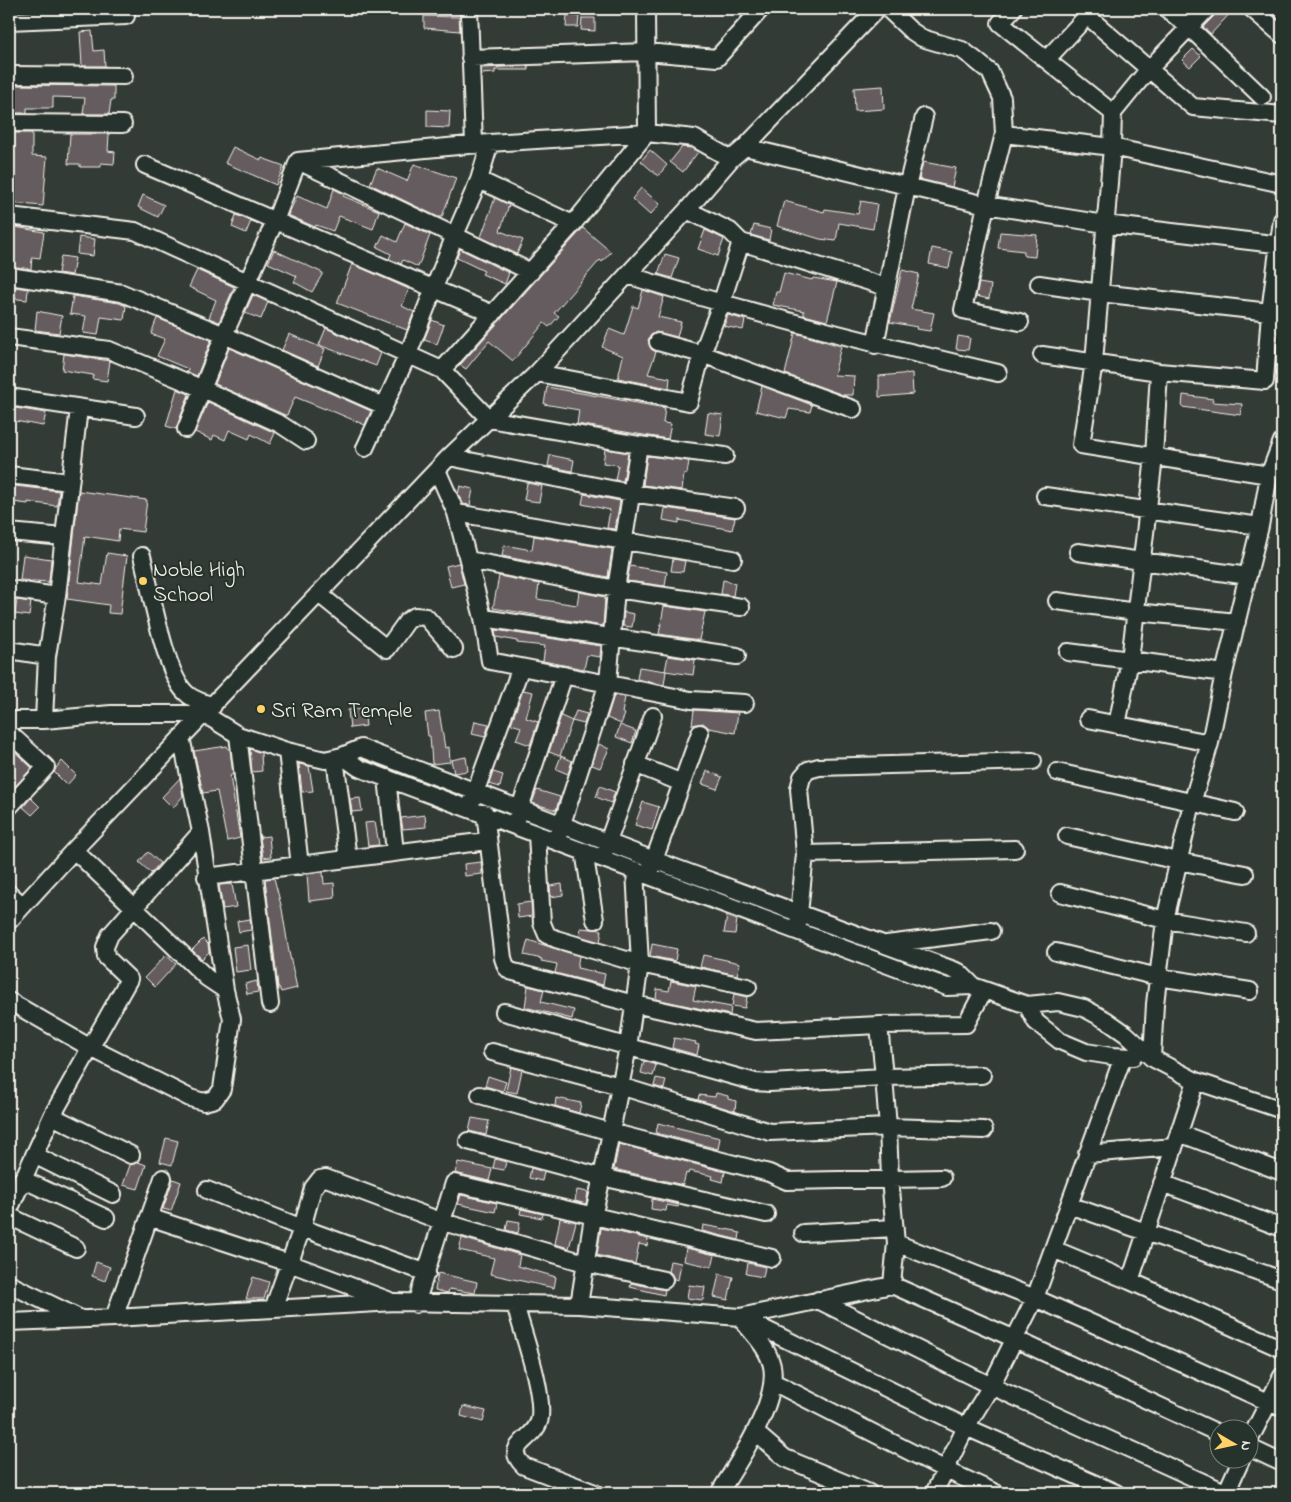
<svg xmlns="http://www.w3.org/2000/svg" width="1291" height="1502" font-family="'Indie Flower',sans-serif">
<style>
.building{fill:#655b5e;stroke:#f4f1e8}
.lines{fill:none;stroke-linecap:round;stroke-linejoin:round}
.minor-casing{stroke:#f4f1e8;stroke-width:20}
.minor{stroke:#26332d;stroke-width:16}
.poi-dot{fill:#ffd166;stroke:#26332d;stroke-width:2}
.labels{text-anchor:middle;stroke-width:4;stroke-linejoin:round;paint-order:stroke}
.poi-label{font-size:22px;fill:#f4f1e8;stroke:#26332d;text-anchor:start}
</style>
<rect width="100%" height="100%" fill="#333b37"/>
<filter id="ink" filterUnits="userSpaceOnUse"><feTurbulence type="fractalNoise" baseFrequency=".02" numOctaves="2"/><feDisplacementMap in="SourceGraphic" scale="10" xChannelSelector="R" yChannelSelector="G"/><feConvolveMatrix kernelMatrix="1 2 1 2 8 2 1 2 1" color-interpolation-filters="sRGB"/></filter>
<g filter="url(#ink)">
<path class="building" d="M1217,9H1234L1211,34L1203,27L1214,16Z
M567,15L579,16L578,27H566Z
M424,16L459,17L460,31L424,28Z
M582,18H595V31L581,30Z
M92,31L94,51L104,50L105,66H82L80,32Z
M1193,49L1201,56L1190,67L1182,60Z
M528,66V70H495V73L481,74V68Z
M13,85L114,86V100H111L109,114H83L85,98L53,97V108H27V113H15Z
M883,86L884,109L855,111L854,88Z
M427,110L450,111L449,128L427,127Z
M13,133H32V156L47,157L43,206L9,203Z
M70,134H109L108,151L115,152L114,164L101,163V167H80V164H68Z
M233,147L261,160L262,158L284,166L276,185L225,163Z
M682,147L691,148L698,152L683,172L670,162Z
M650,150L667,165L658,176L641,161Z
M923,162L956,168L952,187L919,179Z
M414,164L456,178L442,217H438L370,184L377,168L407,181Z
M641,188L660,204L650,215L632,199Z
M334,189L344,194L343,196L379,211L373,229L339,216L333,231L316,225L315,227L288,215L297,196L327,209Z
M143,195L164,205L158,217L138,207Z
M495,198L509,205L500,231L523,240L517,254L481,237Z
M784,201L824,212L825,209L858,214L861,201L877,204L873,229L839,223L836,241L820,239L777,226Z
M236,215L251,221L246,233L232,227Z
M405,223L430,235L418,267L403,260L401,264L389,259L391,254L377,247L383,235L397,242Z
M754,225L771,229L769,240L751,235Z
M9,226L44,232L40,258L32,257L31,269L9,266Z
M583,228L611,252L602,262L600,260L554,313L559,316L549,327L544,323L513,361L489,341L466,369L460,365Z
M705,230L724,239L718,256L698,249Z
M1000,232L1037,235L1035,257L1024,256V251L998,248Z
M79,237L95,239L93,256L77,254Z
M932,248L952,252L949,268L929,264Z
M460,249L509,273L505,284L482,274L484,271L457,258Z
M274,250L323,273L312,292L294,282L297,276L268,263Z
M665,254L679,258L672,278L658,274Z
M61,256L75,258L72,275L58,273Z
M352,264L409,289L402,306L414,312L407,330L337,303Z
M197,270L234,287L219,322L209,318L216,300L189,287Z
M902,270L919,274L911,309L934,313L930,331L916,329L917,327L890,322Z
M784,273L812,280L813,278L837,282L827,321L804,315V311L773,305L776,292H779Z
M979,283L991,285L989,299L976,296Z
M9,286L28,289L27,300L9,298Z
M643,290L664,297L658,317L681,322L677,337L656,332L651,335L648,340L651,349L656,352L648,374L670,378L669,388L618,378L623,356L602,347L609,329L624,335L633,306L638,308Z
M253,295L268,302L261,319L245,313Z
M73,296L119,303L126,306L124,320L101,317L98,335L83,333L86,316L70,314Z
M37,311L62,316L59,333L35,330Z
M728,315L745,320L743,330L724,326Z
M157,318L211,340L197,376L187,372L188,369L157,356L165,339L151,334Z
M432,320L444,325L437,344L424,340Z
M326,328L381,353L376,366L319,345Z
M795,333L841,346L834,375L854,376L853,395H843L785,374Z
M289,334L325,349L318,366L282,350Z
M958,336L970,338L968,350L956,349Z
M229,348L371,411L365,425L325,408V409L295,397L287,415H285L215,384Z
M64,354L110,361L107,381L92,379L93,375L62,370Z
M912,373L913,394L879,397V376Z
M762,386L812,405L810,412L789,409L786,418L756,411Z
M547,387L665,408L663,423L671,424L668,439L577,424L579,410L544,404Z
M177,389L189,394L176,429L166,426Z
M1183,395L1213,399L1212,402L1242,404L1241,415L1182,407Z
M208,402L275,433L270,444L251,434L249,439L229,430L225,440L214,435L212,440L195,432Z
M9,407L46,413L43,426L9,420Z
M708,413L723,415L720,436L705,434Z
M605,449L628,453L623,481L615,480L618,465L603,463Z
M550,455L574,460L572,471L548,466Z
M647,456L689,461L687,474H684L682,490L643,485Z
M527,483L542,486L539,502L524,500Z
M15,486L59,491L57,506L28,502V504L13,502Z
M460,486L473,489L470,505L463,504L458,494Z
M79,491L147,500L143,532L119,529L118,541L85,536L79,582L102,585L107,553L127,556L120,614L108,613L109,605L67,599Z
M584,494L620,501L615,529L607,528L610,510L582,504Z
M665,508L735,518L732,530L679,520V523L663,520Z
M534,536L612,549L608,577L502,556L504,545L532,550Z
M23,555L51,559L49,582L20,580Z
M673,559L685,561L683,572L671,571Z
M459,563L464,584L451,587L446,566Z
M630,566L667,572L665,586L627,581Z
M499,576L539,584L537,599L577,605L579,592L605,597L603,626L493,608Z
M723,580L735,583L733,596L721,594Z
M17,600L31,602L29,616L15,614Z
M664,606L705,612L699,640L659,634Z
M624,612L634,614L632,627L623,626Z
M495,630L601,646L600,657L587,655L584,669L543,661L545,646L517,643V641L496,637Z
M668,656L695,660L693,675L665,671Z
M639,667L666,671L664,685L637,679Z
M523,690L533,692L526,718L538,722L530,745L516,740L521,727L511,724Z
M614,695L625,697L622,713L625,714L621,724L607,718Z
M364,708L366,726L350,728L348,710Z
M694,710L738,713L735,733L709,728L703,723L692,725Z
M439,711L445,748L449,747L450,762L432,764L430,736H428L425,713Z
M576,711L587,714L584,724L572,721Z
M561,716L572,721L560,756L549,752Z
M475,721L489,724L485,737L472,734Z
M620,725L636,731L632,743L616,737Z
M599,744L609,749L600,768L592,765Z
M9,746L32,768L9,793Z
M227,746L228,749H230L233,774L230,776L240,838L227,841L217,791L203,793L194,751Z
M250,749L261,753L262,771L252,772Z
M561,756L572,761L568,774L556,769Z
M466,757L468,771L454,773L451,760Z
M62,761L76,775L67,785L54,772L56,768Z
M299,764L309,766L313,791L302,792Z
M707,771L722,777L717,789L702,784Z
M493,772L503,775L500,787L489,784Z
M180,778L183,796L173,808L162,797Z
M600,786L615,792L611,803L596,797Z
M537,790L560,797L556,810L532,803Z
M31,798L40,807L32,815L23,807Z
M360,798L362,811L352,812L350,799Z
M643,802L659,807L652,830L635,825Z
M425,815L426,827L403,829L401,818Z
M375,822L379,845L368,846L365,823Z
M269,836L271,857L263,858L260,837Z
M148,852L160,863L151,873L139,862Z
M481,862L482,874L465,876L464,864Z
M323,872L324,884L334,883L335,898L309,901L307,874Z
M274,878L282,909L289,952L297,988L281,992L279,987H278L265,879Z
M232,884L236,907L223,909L219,885Z
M562,884L563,895L551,897L550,886Z
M531,902L532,916L518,918L517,904Z
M727,916L737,920L735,934L724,933Z
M250,919L251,930L239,932L237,921Z
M581,928L602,930L600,942L579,936Z
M203,939L208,944L209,952L202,959L192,950Z
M528,940L579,956L577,968L605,974L603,985L555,973L557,964L541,961L542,959L524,955Z
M652,944L677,949L675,961L650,956Z
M248,945L251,970L236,972L233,947Z
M166,955L176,964L155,987L145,977Z
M703,955L740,963L737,975L700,967Z
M257,981L258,992L247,994L245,984Z
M671,981L696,986L693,1000L731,1007L730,1015L656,999L657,989L669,991Z
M528,986L544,990L541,1002L574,1010L572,1019L525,1007Z
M734,994L747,997L745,1008L732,1006Z
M674,1038L696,1042L695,1044L699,1045L697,1055L672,1048Z
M644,1061L656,1065L653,1076L641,1073Z
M511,1067L522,1070L517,1093L506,1091Z
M488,1076L506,1082L503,1091L485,1086Z
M656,1078L666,1080L664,1089L654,1086Z
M716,1093L728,1096V1099L736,1101L735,1111L698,1100L699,1095L715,1097Z
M556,1098L581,1103L579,1113L555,1106Z
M472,1118L489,1121L486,1135L469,1131Z
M658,1123L720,1138L718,1149L656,1133Z
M166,1138L178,1141L172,1165L160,1162Z
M619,1144L725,1172L723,1182L712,1179L713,1176L689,1171L688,1174L686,1173L683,1185L614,1169Z
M495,1159L506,1162L504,1170L493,1168Z
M138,1162L146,1165L138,1189L123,1185L130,1165Z
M458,1162L492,1169L489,1181L455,1173Z
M531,1168L544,1172L542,1181L529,1178Z
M173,1179L181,1182L171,1211L163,1209Z
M577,1190L588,1192L586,1204L575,1201Z
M461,1195L497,1203L495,1212L458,1204Z
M652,1199L679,1205L678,1207L667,1205L666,1211L651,1209Z
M521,1209L543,1214L542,1218L520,1214Z
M560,1218L576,1222L569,1248L555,1244Z
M508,1220L520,1222L518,1233L506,1230Z
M703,1225L736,1231V1232L740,1233L739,1240L702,1231Z
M601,1228L648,1239L647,1246L639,1244L635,1264L597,1255Z
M462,1238L520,1255L518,1266L556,1277L554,1288L490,1274L494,1258L459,1250Z
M686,1248L715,1255L712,1267L684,1261Z
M670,1261L681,1263L678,1280L674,1279L671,1273L668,1271Z
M96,1262L110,1267L105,1281L92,1276Z
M748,1263L765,1267L763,1277L746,1274Z
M438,1273L477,1282L475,1293L449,1289L448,1293L435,1290Z
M719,1274L733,1277L728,1300L714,1297Z
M253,1277L269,1282L264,1299H246Z
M631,1283L665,1290L664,1295L630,1287Z
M689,1285L705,1287L703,1300L687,1298Z
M463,1406L486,1411L483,1422L461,1416Z"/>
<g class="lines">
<g class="minor-casing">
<path id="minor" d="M469,9L474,144
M888,9L910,30L922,38L962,50L973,58L990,72L1002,98L1004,134L986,205L963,310L1020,322
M1013,9L1000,23L1113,113
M1079,9L1193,107L1282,115
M1167,9L1190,28L1262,97
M1207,9L1148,70L1113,113L1112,147L1094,362L1081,445L1269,475
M1252,9L1282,35
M9,21L126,16
M470,58L646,52L717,58L761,9
M1046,60L1087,16
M9,75L124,76
M9,123L123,124
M1004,134L1112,147L1282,184
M745,147L986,205L1105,224L1282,245
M298,161L490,143L647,133L694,138L731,159
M298,161L531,272
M145,165L493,314
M479,180L573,224
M687,210L730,231L741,242L886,287
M9,216L135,231L442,370L489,419L639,445L725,456
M627,275C750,313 873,344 998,373
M9,276L122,293L224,335L384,406
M1039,284L1100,293L1270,312
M9,337L109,350L203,389L280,424L306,441
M658,342L702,354L853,409
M875,345L907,187L924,117
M1042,355L1159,372
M442,370L573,224L647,133L646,9
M537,373L689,402L702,354L721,304L741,242
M9,397L136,416
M186,429L224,335L275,221L298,161
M365,448L408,354L455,235L479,180L490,143
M449,457L631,493L736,508
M437,470L456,513L483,618L490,661L691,700L745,703
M9,475L70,482
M1045,496L1260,526
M456,513L733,559
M9,532L64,537
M1078,552L1248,576
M142,556C150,586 165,673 185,692C192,700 203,702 213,706
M469,560L616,589L741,607
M9,589L57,596
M319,594L387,649L407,621L415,616L426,617L454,649
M1057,601L1136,612L1237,622
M483,618L737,656
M9,650L47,656
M1068,652L1130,660L1117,725
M1224,673L1130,660L1154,457L1159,372L1265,381L1270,312L1282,220
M1088,719L1210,743
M9,720H44L111,714H204L238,735L287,751L325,760L342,756L361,748L654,860L959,972L973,986
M44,720L47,656L57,596L79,408
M9,733L46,767L9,807
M238,735L270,1004
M287,751L300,866
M342,756L359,768L947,987L973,986L1027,1005L1058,1002L1084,1008L1106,1020L1126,1034L1152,1058L1196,1081L1282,1110
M335,758L348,859
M635,764L682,783L700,733
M1057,772L1235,812
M387,778L395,852
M472,801L521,667
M485,813L503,958L506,967L510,971L634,1004L756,1031L879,1025L966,1024L984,990
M517,817L564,675
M537,834L542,923L547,935L556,939L640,964L748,987
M558,836L608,683L616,589L639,445
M1067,836L1178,861L1245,874
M74,850L207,978L225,990
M584,851L595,920
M604,853L653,716
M805,854L1015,849
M650,871L682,783
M206,877L487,841
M9,893L23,906
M1060,893L1165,920L1246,933
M9,921L74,850L449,457L537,373L687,210L731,159L745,147L877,9
M798,924L805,854L799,789L802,777L808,770L819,767L1033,761
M887,944L991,931
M1056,952L1158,977L1250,991
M9,1001L89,1047L190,1098L204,1102L215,1099L222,1089L232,1019L225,990L201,832L181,737
M1027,1005L1036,1022L1060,1041L1086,1052L1111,1056L1133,1057
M504,1012L755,1082L769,1083L884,1077L888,1127L890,1179L896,1243L892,1285
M879,1025L884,1077L982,1075
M492,1052L620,1086L770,1132L888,1127L984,1130
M1152,1058L1155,1004L1165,920L1192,803L1210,743L1224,673L1260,526L1269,475L1282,441
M480,1095L611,1132L769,1173L787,1181L942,1178
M52,1116L131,1155
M1179,1133L1282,1172
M468,1141L602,1177L766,1214
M1087,1154L1174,1147
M34,1155L113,1194
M22,1179L106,1218
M1162,1183L1282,1228
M207,1190L302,1228L427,1273
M1069,1205L1282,1280
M9,1210L52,1116L129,979L106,957L105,947L110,935L201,832
M9,1216L76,1248
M149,1217L289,1263L388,1300
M803,1233L895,1228
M896,1243L1035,1298L1282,1408
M1053,1249L1130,1281L1282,1349
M1130,1281L1196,1081
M9,1284L79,1318
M818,1300L991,1386L1227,1493
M416,1304L454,1183L772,1258
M515,1304C523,1334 543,1388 540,1417C538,1440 500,1444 524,1466L595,1493
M579,1305L593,1217L602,1177L628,1047L640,964L635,870
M273,1309L302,1228L313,1188L320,1179L326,1178L443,1222L585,1263L664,1280
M740,1317L966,1427L1116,1493
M114,1318L163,1178
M9,1322L114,1318L395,1302L579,1305L740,1317L892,1285L1015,1339L1218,1433
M773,1382L946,1470L996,1493
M756,1433L785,1458L869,1493
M1248,1443L1282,1376
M1248,1447L1282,1463
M719,1493C738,1463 779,1402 772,1366C768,1348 754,1335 743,1321
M934,1493L966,1427L991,1386L1035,1298L1123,1057
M1226,1493L1241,1460"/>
</g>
<use href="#minor" class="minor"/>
</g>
</g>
<g class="poi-dot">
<circle cx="143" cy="581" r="5"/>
<circle cx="261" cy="709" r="5"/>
</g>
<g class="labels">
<g class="poi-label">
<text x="153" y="576">Noble High<tspan x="153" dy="25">School</tspan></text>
<text x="271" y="717">Sri Ram Temple</text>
</g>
</g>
<rect width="1291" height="1502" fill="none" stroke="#26332d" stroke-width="30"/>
<rect x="15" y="15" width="1261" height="1472" fill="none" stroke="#f4f1e8" stroke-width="2" filter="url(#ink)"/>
<g transform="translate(1234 1444) rotate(99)"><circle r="24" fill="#26332d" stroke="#787f78"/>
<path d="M0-4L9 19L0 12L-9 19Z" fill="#ffd166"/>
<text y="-8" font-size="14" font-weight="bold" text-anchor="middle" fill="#f4f1e8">N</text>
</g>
</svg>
